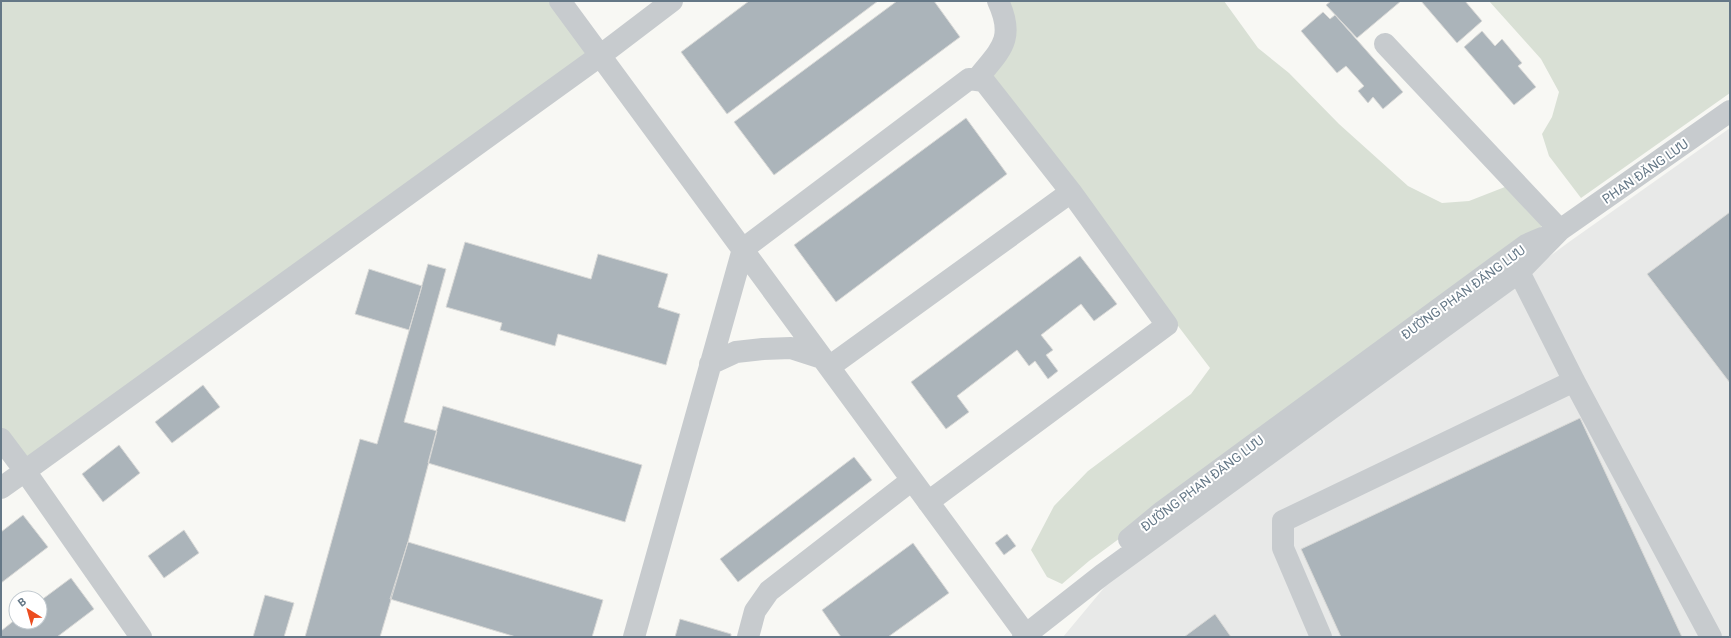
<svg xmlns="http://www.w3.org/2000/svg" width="1731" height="638" font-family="Roboto,sans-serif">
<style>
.built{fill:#e8e9e8}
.green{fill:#d9e0d5}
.building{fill:#abb4ba;stroke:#d9d9d7}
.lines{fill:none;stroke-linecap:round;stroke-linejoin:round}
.minor{stroke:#c7cbce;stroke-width:22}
.labels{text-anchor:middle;stroke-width:4;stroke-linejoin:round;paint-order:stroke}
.street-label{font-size:13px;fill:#657887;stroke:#fff}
</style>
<rect width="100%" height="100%" fill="#f8f8f4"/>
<path class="built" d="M1730,128V637H1063L1108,583L1569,242Z"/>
<path class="green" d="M1,1H552L592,54L27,463L1,430Z
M1004,1H1224L1258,48L1289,73L1339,124L1408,186L1442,203L1469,201L1510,185L1545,224L1089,561L1062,584L1047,577L1031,550L1054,506L1088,471L1191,394L1210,368L989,77Z
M1489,1H1730V93L1581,198L1549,156L1542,134L1552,117L1559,92L1541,59Z"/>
<path class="building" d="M749,1H878L727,114L681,52Z
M897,1H934L960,37L774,175L734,122Z
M1331,1H1401L1357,38L1326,5Z
M1421,1H1465L1482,21L1457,43Z
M1323,12L1330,19L1335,15L1403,92L1383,109L1373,97L1368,103L1358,91L1364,86L1346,66L1337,73L1301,31Z
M1482,31L1495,46L1502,39L1522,63L1518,66L1536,87L1514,105L1464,47Z
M966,118L1007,174L836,302L794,245Z
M1730,212V383L1647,274Z
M465,242L591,279L598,254L668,274L658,307L680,314L666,365L558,334L555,346L500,330L502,323L446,307Z
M1080,256L1117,304L1094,321L1081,304L1041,335L1053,350L1046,355L1058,371L1048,379L1035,361L1029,366L1017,350L957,396L969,412L946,429L911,382Z
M428,264L446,269L404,422L437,431L408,542L380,637H305L360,439L377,444Z
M369,269L422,286L409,330L355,314Z
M203,385L220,407L172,443L155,422Z
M443,406L642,465L625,522L428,463Z
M1580,418L1682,637H1341L1301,549Z
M119,445L140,473L103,502L82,474Z
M854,457L872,480L738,582L720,559Z
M23,515L48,547L1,583V532Z
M184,530L199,553L164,578L148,556Z
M1007,534L1016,546L1004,555L995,543Z
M408,542L603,600L592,637H516L390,599Z
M913,543L949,593L888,637H841L822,610Z
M71,578L94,609L57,637H1V631L16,619V622H40V601Z
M265,595L294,603L284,637H253Z
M1215,614L1231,637H1184Z
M680,619L731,634V637H675Z"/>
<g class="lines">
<path class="minor" d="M560,1L1026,635
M1385,44L1560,230
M977,79C1000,50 1016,40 998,1
M1519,272L1574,381L1711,637
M710,364L736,352L763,349L791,348L822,358
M829,367L1071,192
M1,439L25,471L601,55L672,1
M1,488L25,471L141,637
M1129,539L1163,511L1526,245L1542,238
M634,637L743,249L969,79L984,81L1071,192L1167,325L928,502
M748,637L755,611L769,591L912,480
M1023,637L1102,575L1519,272L1560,230L1730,111
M1321,637L1283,548V521L1574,381"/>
</g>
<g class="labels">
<g class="street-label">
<text transform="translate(1645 171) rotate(-35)" y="5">PHAN ĐĂNG LƯU</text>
<text transform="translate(1463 292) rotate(-36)" y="5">ĐƯỜNG PHAN ĐĂNG LƯU</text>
<text transform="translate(1202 483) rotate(-37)" y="5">ĐƯỜNG PHAN ĐĂNG LƯU</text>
</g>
</g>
<rect width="1731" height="638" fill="none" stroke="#657887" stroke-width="4"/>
<g transform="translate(28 610) rotate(323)"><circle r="19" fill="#ffffff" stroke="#c1c9cf"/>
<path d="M0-3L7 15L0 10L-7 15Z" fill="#ec4d20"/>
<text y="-6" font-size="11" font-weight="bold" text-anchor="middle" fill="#657887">B</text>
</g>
</svg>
